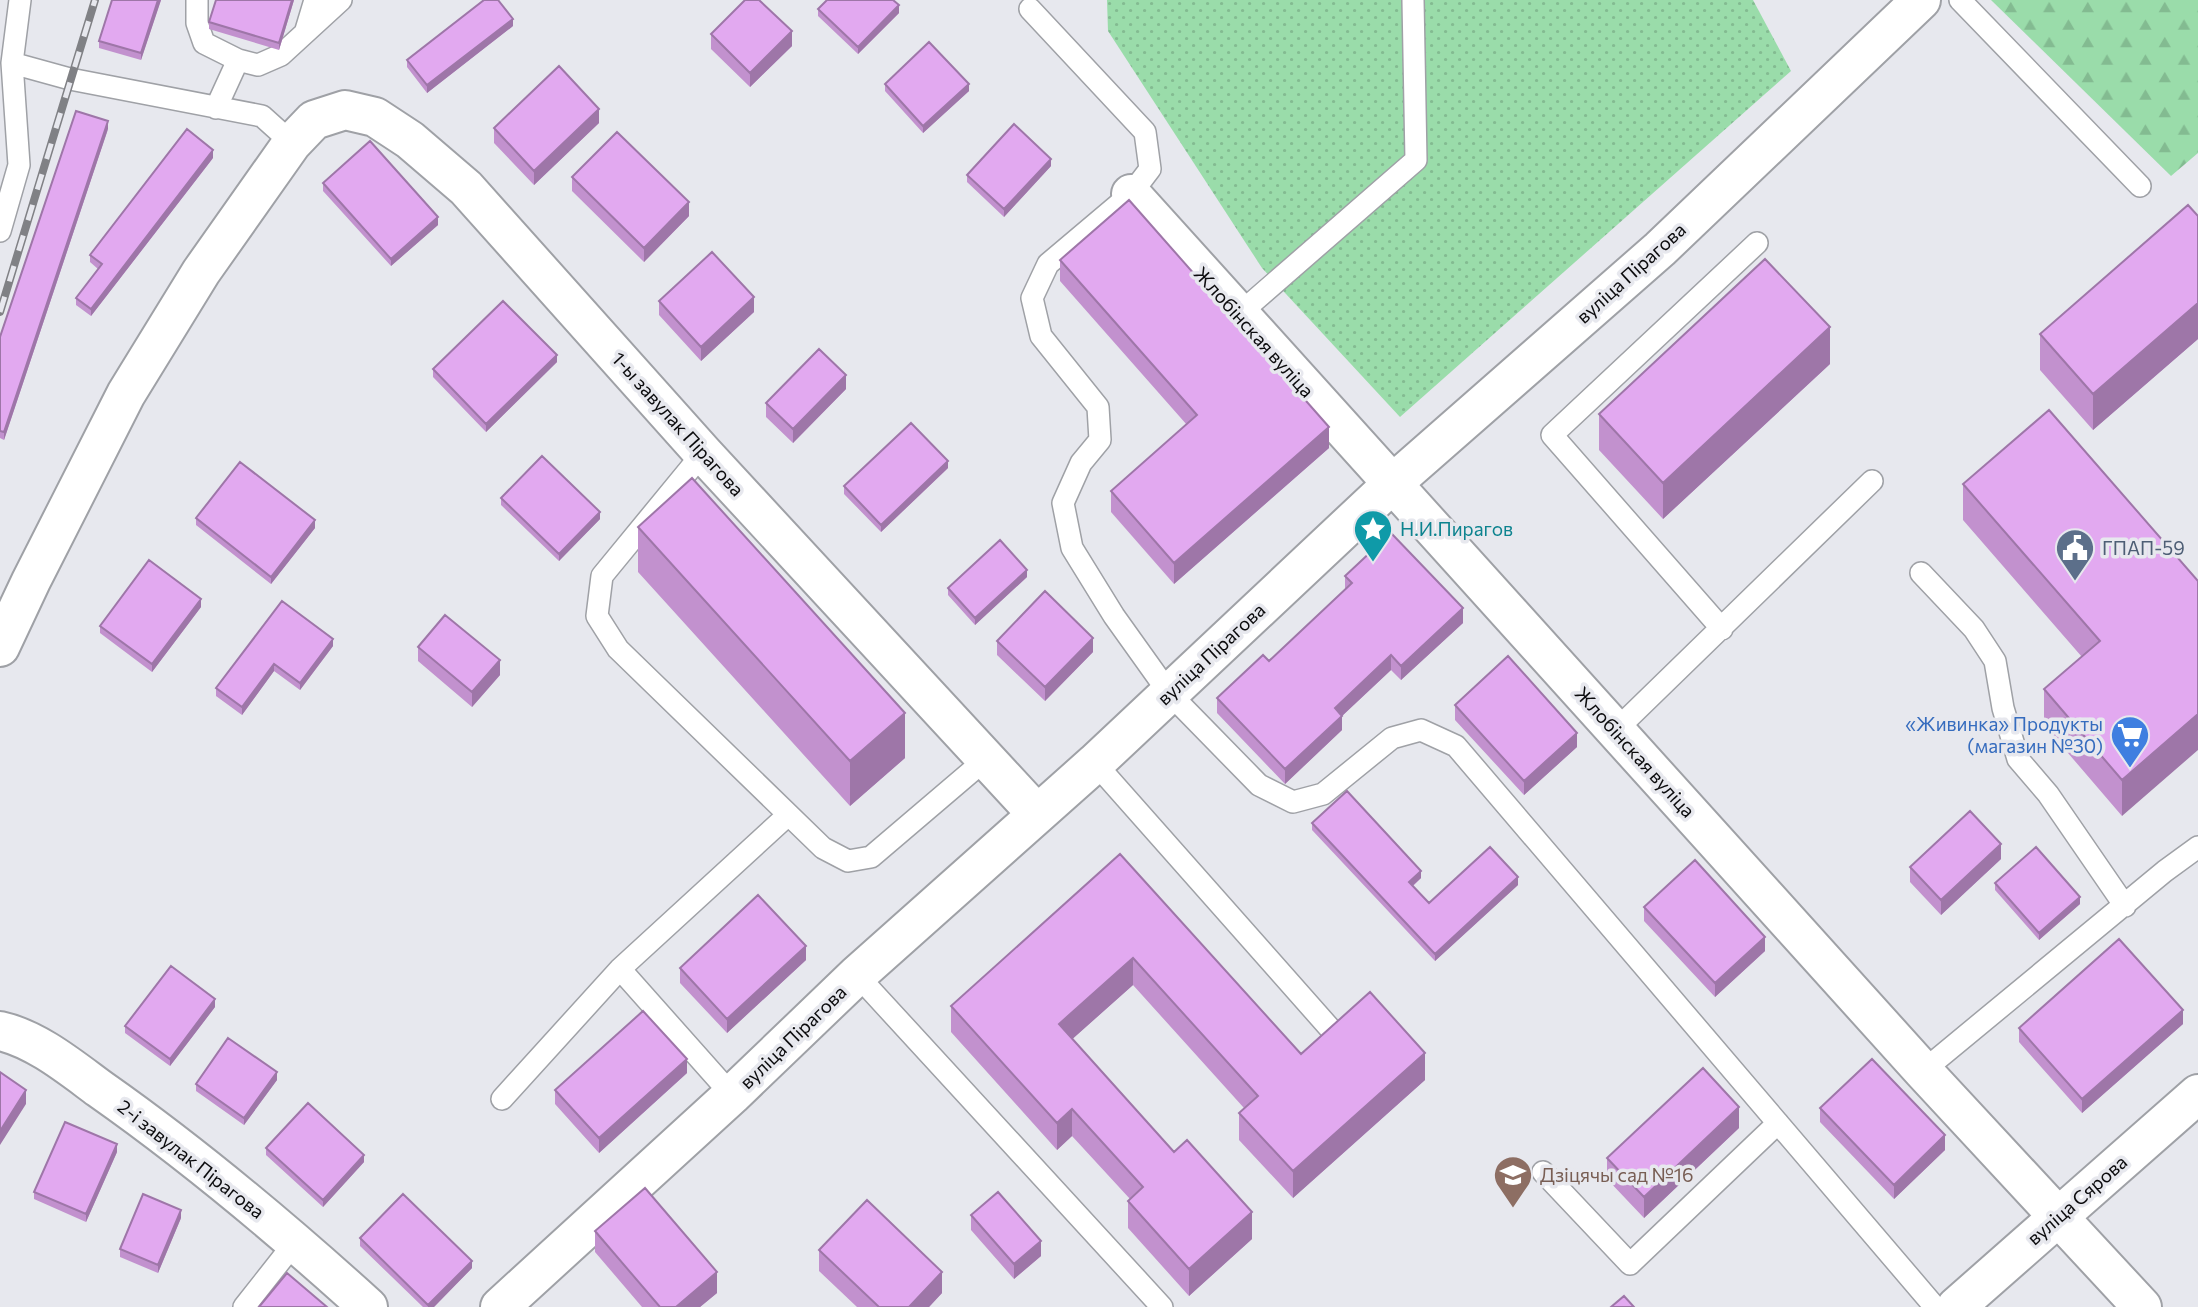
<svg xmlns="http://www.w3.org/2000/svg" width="2198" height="1307" font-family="Commissioner,sans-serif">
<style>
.green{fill:url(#green-dots)}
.forest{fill:url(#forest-firs)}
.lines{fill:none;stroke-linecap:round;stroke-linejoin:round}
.service-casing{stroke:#9fa1a6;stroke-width:24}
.minor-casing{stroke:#9fa1a6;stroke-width:42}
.tertiary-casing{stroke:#9fa1a6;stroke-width:42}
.service{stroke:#fff;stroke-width:21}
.minor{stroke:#fff;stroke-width:38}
.tertiary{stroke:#fff;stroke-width:38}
.rail-casing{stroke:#808185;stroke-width:8}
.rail{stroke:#e7e8ee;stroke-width:5;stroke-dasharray:16;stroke-linecap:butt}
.wall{fill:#c291ce}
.shaded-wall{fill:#9e76a8}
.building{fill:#e2a9f0;stroke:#9e76a8;stroke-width:2}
.labels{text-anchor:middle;stroke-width:7;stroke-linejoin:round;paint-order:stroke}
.street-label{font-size:19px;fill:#0b0b0d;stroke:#e7e8ee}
.culture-label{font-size:19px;fill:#0d838f;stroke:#e7e8ee;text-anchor:start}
.service-label{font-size:19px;fill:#4e5e75;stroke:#e7e8ee;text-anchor:start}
.shop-label{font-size:19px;fill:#366cbe;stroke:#e7e8ee;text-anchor:end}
.education-label{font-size:19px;fill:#785e54;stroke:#e7e8ee;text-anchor:start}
</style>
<defs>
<pattern id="green-dots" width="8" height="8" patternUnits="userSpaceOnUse" patternTransform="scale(1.75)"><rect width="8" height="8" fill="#9adcaa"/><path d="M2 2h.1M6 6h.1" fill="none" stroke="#83bb91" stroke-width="1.8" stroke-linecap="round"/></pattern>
<pattern id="forest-firs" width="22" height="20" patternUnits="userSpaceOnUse" patternTransform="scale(1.75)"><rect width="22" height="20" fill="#9adcaa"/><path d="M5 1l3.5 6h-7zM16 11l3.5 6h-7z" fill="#83bb91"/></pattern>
</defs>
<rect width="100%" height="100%" fill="#e7e8ee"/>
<path class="green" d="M1107,0H1753L1791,71L1400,417L1262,268L1108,31Z"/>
<path class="forest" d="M1991,0H2198V153L2171,176Z"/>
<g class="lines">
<g class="service-casing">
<path id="service" d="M197,0V23L204,43L238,60L216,108
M1960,0L2140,186
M1030,9L1145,132L1150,169L1131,194L1048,264L1032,298L1041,336L1098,407L1100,440L1081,463L1063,503L1072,548L1114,616L1169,693L1259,785L1293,802L1323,794L1392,738L1421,730L1456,746L1935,1307
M306,30L315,0
M238,60L258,65L281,55L341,0
M12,63L70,79L262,116L292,143
M0,231L19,165L12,63L20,0
M1239,314L1416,160L1413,0
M703,453L602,576L597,616L618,649L823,848L848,861L871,857L986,759
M1921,573L1974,629L1995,661L2003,708L2018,759L2048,794L2125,906
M1722,629L1552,435L1757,243
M1615,731L1872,481
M1095,763L1334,1033
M620,969L732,1095
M857,975L1162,1307
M1923,1071L2165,871L2198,847
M502,1099L620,969L788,815
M1543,1172L1630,1264L1778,1123
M244,1307L296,1241"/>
</g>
<g class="minor-casing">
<path id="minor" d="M1131,194L1923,1071L2142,1307
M0,647L31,581L126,394L201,272L292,143L314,120L345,110L375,117L410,140L466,188L703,453L1037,814
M0,1031C36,1039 70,1067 100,1089C194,1155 283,1230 368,1307
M500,1307L732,1095L857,975L1095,763L1392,484L1660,249L1921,0"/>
</g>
<g class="tertiary-casing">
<path id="tertiary" d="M1956,1307L2198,1094"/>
</g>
<use href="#service" class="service"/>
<use href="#minor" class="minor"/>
<use href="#tertiary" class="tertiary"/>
<g class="rail-casing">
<path id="rail" d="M0,312L95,0"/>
</g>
<use href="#rail" class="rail"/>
</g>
<path class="wall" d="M112,0H161L141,60L99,48V41Z
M216,0H294L279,50L209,29V22Z
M818,9L899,13L858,54L818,16Z
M513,26L427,93L407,67V60Z
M711,34L792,46L750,87L711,49Z
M885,84L969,91L923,133L885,91Z
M599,123L534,185L494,143V128Z
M108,129L4,440L0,438V337Z
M213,158L91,316L76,305V298L98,269L90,262V255Z
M1051,166L1004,217L967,182V175Z
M572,177L689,216L644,262L572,191Z
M323,183L438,225L391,266L323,191Z
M2198,216V339L2093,430L2040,370V334Z
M1060,260L1329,448L1174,584L1111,512V491L1187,425L1060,281Z
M659,301L754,312L701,361L659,315Z
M557,362L486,432L433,377V369Z
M1830,364L1663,519L1599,450V414Z
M846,389L793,443L766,417V403Z
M948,468L881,532L844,494V486Z
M1963,484L2198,581L2122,816L2044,725V689L2082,657L1963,520Z
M501,498L600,519L559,561L501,505Z
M196,518L315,528L271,584L196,525Z
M638,527L905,758L850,806L638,572Z
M1345,576L1463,623L1401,680L1391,670L1342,716V730L1285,784L1217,713V698L1269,661L1345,589Z
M1027,577L975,625L948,595V588Z
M282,601L333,646L300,690L274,671L242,715L216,696V688Z
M201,607L152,672L100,633V626Z
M997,641L1093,652L1045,701L997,655Z
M418,647L500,675L472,707L418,661Z
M1455,705L1577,747L1524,795L1455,720Z
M1312,823L1421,878L1413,886L1429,903L1518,885L1435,961L1312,830Z
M1120,854L1301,1054L1425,1080L1293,1198L1239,1140V1113L1244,1108L1133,985L1072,1039L1252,1239L1189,1296L1128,1228V1201L1130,1199L1072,1136L1057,1150L951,1032V1006Z
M2001,859L1941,915L1910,882V867Z
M1995,883L2080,904L2039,940L1995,890Z
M1644,907L1765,951L1715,997L1644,921Z
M806,960L727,1033L680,983V968Z
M215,1007L170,1066L125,1033V1026Z
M2183,1024L2082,1113L2019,1042V1028Z
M687,1073L599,1153L555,1104V1090Z
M277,1080L244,1125L196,1091V1084Z
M1820,1108L1945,1150L1894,1199L1820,1122Z
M1739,1128L1644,1218L1607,1179V1158Z
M266,1148L364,1162L323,1207L266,1155Z
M117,1152L86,1222L34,1199V1192Z
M971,1215L1041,1256L1014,1279L971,1230Z
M181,1218L158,1273L120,1257V1249Z
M595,1231L717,1293L700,1307H642L595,1252Z
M360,1238L472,1268L434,1307H423L360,1246Z
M819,1250L942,1293L929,1307H857L819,1271Z"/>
<path class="shaded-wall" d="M158,0H161L141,60V53Z
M292,0H294L279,50V43Z
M899,5V13L858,54V47Z
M513,19V26L427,93V85Z
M792,31V46L750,87V73Z
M969,84V91L923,133V126Z
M599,109V123L534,185V171Z
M108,121V129L4,440V432Z
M213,150V158L91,316V309Z
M1051,159V166L1004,217V209Z
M689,202V216L644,262V248Z
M438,217V225L391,266V259Z
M754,297V312L701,361V347Z
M2198,303V339L2093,430V394Z
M1830,327V364L1663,519V483Z
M557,355V362L486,432V424Z
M846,375V389L793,443V429Z
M1329,427V448L1174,584V563Z
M948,461V468L881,532V525Z
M600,512V519L559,561V554Z
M315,520V528L271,584V577Z
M1027,570V577L975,625V618Z
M201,599V607L152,672V664Z
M1463,608V623L1401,680V666Z
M1093,638V652L1045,701V687Z
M333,639V646L300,690V683Z
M1391,655V670L1342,716V730L1285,784V769L1335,708Z
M500,660V675L472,707V692Z
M274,664V671L242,715V707Z
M905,713V758L850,806V761Z
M2198,714V750L2122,816V780Z
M1577,733V747L1524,795V781Z
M2001,844V859L1941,915V900Z
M1421,871V878L1409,889V882Z
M1518,877V885L1435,961V954Z
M2080,897V904L2039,940V933Z
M1765,937V951L1715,997V983Z
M806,946V960L727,1033V1019Z
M1133,958V985L1059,1051V1024Z
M215,999V1007L170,1066V1059Z
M2183,1010V1024L2082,1113V1099Z
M1425,1053V1080L1293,1198V1171Z
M687,1059V1073L599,1153V1138Z
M277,1072V1080L244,1125V1118Z
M26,1090V1104L0,1145V1131Z
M1739,1107V1128L1644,1218V1197Z
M1072,1109V1136L1057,1150V1123Z
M1945,1135V1150L1894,1199V1185Z
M117,1144V1152L86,1222V1214Z
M364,1155V1162L323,1207V1200Z
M181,1210V1218L158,1273V1265Z
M1252,1212V1239L1189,1296V1269Z
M1041,1241V1256L1014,1279V1264Z
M472,1261V1268L434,1307H428V1305Z
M717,1272V1293L700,1307H676Z
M942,1272V1293L929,1307H909Z"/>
<path class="building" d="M112,0H158L141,53L99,41Z
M216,0H292L279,43L209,22Z
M484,0H498L513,19L427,85L407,60Z
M745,0H759L792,31L750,73L711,34Z
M827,0H893L899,5L858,47L818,9Z
M929,42L969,84L923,126L885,84Z
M559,66L599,109L534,171L494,128Z
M76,111L108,121L4,432L0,431V337Z
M1014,124L1051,159L1004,209L967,175Z
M187,129L213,150L91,309L76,298L102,264L90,255Z
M617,132L689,202L644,248L572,177Z
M370,141L438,217L391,259L323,183Z
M1129,200L1329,427L1174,563L1111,491L1197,415L1060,260Z
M2188,205L2198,216V303L2093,394L2040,334Z
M712,252L754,297L701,347L659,301Z
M1765,259L1830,327L1663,483L1599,414Z
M503,301L557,355L486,424L433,369Z
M819,349L846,375L793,429L766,403Z
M2049,410L2198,581V714L2122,780L2044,689L2100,641L1963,484Z
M911,423L948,461L881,525L844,486Z
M542,456L600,512L559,554L501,498Z
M240,462L315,520L271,577L196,518Z
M692,478L905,713L850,761L638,527Z
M1391,533L1463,608L1401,666L1391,655L1335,708L1342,716L1285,769L1217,698L1263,655L1269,661L1352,583L1345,576Z
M1000,540L1027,570L975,618L948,588Z
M149,560L201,599L152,664L100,626Z
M1045,591L1093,638L1045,687L997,641Z
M282,601L333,639L300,683L274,664L242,707L216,688Z
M445,615L500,660L472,692L418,647Z
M1508,656L1577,733L1524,781L1455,705Z
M1347,791L1421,871L1409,882L1429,903L1490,847L1518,877L1435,954L1312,823Z
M1970,811L2001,844L1941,900L1910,867Z
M2036,847L2080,897L2039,933L1995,883Z
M1120,854L1301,1054L1370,992L1425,1053L1293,1171L1239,1113L1258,1096L1133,958L1059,1024L1174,1152L1187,1140L1252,1212L1189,1269L1128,1201L1143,1187L1072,1109L1057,1123L951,1006Z
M1695,860L1765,937L1715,983L1644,907Z
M758,895L806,946L727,1019L680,968Z
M2119,939L2183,1010L2082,1099L2019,1028Z
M171,966L215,999L170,1059L125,1026Z
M643,1011L687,1059L599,1138L555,1090Z
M228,1038L277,1072L244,1118L196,1084Z
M1872,1059L1945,1135L1894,1185L1820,1108Z
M1703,1068L1739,1107L1644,1197L1607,1158Z
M0,1072L26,1090L0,1131Z
M308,1103L364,1155L323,1200L266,1148Z
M65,1122L117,1144L86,1214L34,1192Z
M645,1188L717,1272L676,1307H660L595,1231Z
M998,1192L1041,1241L1014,1264L971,1215Z
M143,1194L181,1210L158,1265L120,1249Z
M403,1194L472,1261L428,1305L360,1238Z
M867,1200L942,1272L909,1307H879L819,1250Z
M287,1273L327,1307H259Z
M1624,1296L1634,1307H1611Z"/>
<defs>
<g id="sight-pin" transform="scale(2.0125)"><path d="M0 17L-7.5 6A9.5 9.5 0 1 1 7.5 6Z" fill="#0f9aa8" stroke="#e7e8ee"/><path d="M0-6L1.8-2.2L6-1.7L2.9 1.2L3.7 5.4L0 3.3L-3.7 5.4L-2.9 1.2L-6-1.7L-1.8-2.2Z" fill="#fff"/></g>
<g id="civic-pin" transform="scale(2.0125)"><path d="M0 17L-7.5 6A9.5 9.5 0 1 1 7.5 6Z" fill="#5c6f8a" stroke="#e7e8ee"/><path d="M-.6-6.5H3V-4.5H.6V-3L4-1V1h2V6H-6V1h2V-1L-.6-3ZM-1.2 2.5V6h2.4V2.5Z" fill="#fff"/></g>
<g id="supermarket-pin" transform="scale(2.0125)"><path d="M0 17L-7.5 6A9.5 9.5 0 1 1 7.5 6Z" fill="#3f7fe0" stroke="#e7e8ee"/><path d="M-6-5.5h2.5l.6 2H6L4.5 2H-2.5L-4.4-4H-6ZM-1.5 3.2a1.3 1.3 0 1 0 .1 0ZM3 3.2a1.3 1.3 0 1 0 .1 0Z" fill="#fff"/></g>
<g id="school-pin" transform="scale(2.0125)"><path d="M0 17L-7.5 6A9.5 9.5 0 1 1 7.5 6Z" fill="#8d6e63" stroke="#e7e8ee"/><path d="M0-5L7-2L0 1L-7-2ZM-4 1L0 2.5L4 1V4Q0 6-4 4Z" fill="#fff"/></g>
</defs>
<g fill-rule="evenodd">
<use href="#sight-pin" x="1373" y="529"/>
<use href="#civic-pin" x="2075" y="548"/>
<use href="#supermarket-pin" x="2130" y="735"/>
<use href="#school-pin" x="1513" y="1175"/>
</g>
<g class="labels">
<g class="street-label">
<text transform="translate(1631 273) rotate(-42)" y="7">вуліца Пірагова</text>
<text transform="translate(1254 332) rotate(48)" y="7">Жлобінская вуліца</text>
<text transform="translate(678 424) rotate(48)" y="7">1-ы завулак Пірагова</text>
<text transform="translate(1211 654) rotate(-43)" y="7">вуліца Пірагова</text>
<text transform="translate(1635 752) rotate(48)" y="7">Жлобінская вуліца</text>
<text transform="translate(793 1037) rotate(-44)" y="7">вуліца Пірагова</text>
<text transform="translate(191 1159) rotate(38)" y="7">2-і завулак Пірагова</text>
<text transform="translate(2077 1200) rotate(-41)" y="7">вуліца Сярова</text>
</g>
<g class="culture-label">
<text x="1400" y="536">Н.И.Пирагов</text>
</g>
<g class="service-label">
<text x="2102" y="555">ГПАП-59</text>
</g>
<g class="shop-label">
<text x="2103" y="731">«Живинка» Продукты<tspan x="2103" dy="22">(магазин №30)</tspan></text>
</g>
<g class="education-label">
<text x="1540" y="1182">Дзіцячы сад №16</text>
</g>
</g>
</svg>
